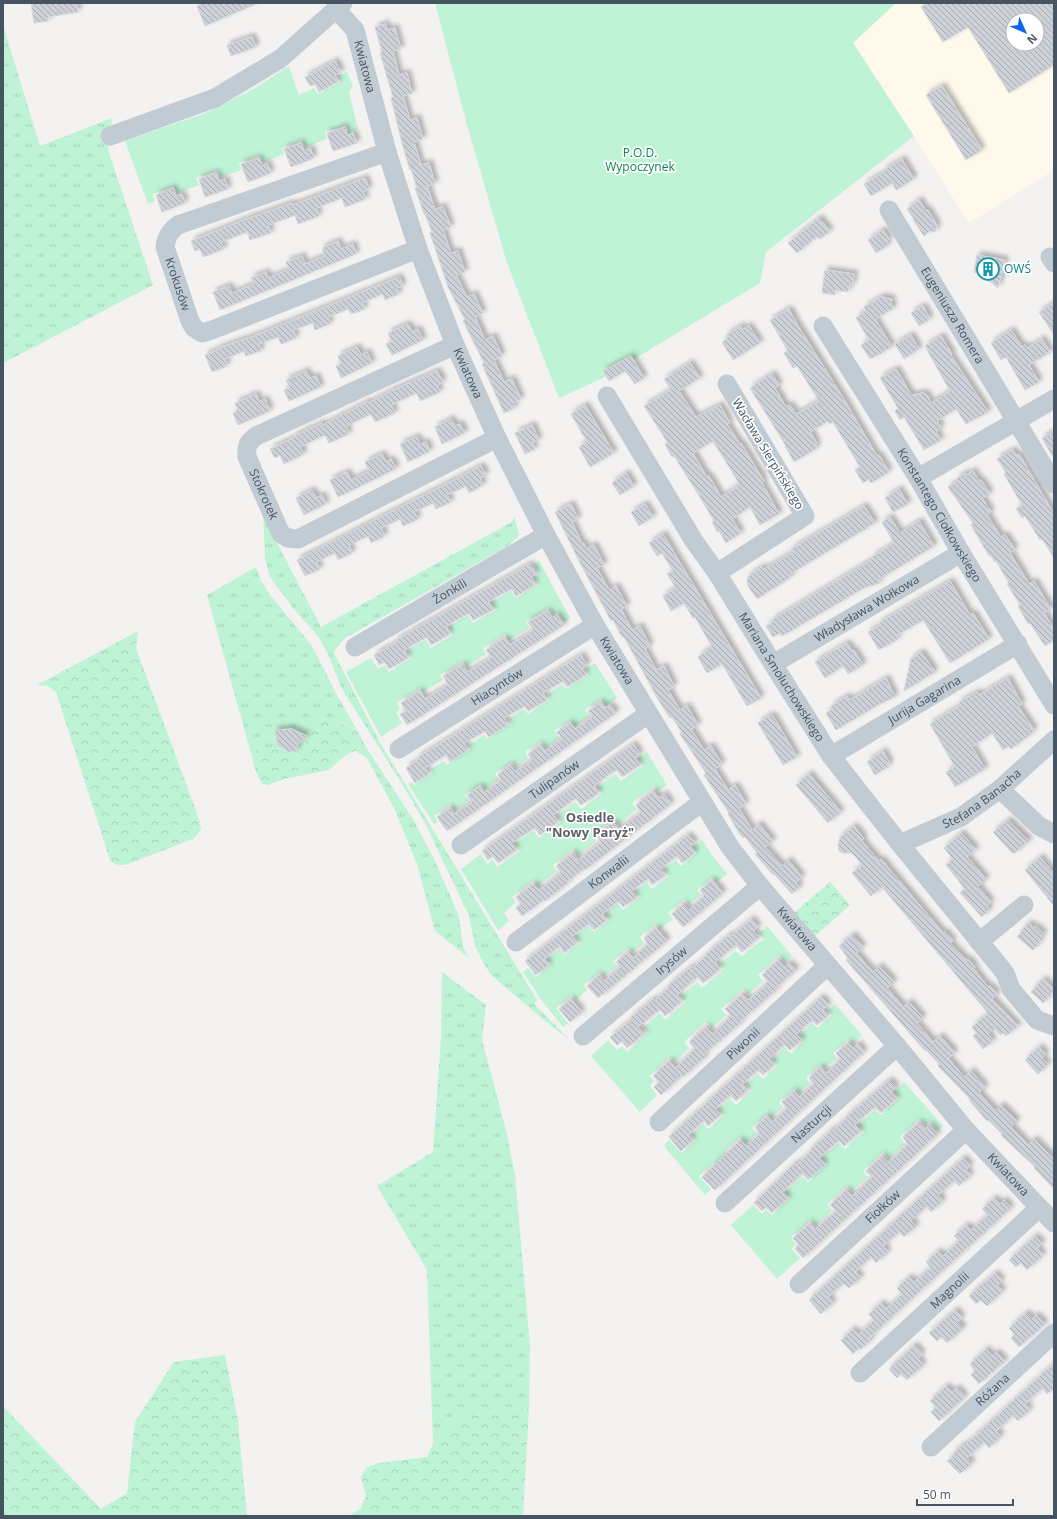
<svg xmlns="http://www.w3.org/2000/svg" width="1057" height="1519" font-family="'Open Sans',sans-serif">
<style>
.commercial{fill:#fef9eb;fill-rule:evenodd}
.grass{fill:url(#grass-tufts)}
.forest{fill:url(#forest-crowns)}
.garden{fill:#bef3d5}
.building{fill:url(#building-back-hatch);stroke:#d5d7dd;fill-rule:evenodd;filter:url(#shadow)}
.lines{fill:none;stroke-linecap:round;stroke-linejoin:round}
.minor{stroke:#c1cbd4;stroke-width:19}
.labels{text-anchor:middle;stroke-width:3.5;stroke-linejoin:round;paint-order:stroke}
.street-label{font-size:12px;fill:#475461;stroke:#fff}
.park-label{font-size:12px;fill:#108450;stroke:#fff}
.culture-label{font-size:12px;fill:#0d838f;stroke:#fff;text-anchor:start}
.neighbourhood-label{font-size:13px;font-weight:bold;fill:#5d6167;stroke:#fff}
</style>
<defs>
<pattern id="grass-tufts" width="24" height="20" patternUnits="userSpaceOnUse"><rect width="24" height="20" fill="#bef3d5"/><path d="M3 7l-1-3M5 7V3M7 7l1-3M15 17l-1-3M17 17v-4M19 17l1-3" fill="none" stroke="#a5d2b9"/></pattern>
<pattern id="forest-crowns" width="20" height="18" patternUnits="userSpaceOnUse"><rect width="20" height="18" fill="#bef3d5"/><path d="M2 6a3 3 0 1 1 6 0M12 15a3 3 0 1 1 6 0" fill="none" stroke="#a5d2b9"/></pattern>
<pattern id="building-back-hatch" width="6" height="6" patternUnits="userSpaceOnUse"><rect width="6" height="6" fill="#cdd0d6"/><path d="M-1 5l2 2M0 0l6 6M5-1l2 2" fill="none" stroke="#a8abb1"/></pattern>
<filter id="shadow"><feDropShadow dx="3.5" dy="-3.5" stdDeviation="2" flood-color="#0004"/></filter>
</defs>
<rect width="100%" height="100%" fill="#f4f1f1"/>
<path class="commercial" d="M896,3H1054V170L969,223L853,42ZM1013,20H1037V44H1013Z"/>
<path class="grass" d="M3,25L40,146L112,118L108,150L153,285L3,363Z
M263,511L278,545L321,627L512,522L514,516L519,534L517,538L508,546L345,638L336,648L334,653L382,746L537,1000L534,1004L570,1040L551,1026L492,976L484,964L475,946L469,916L425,823L399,779L342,689L328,654L318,636L293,608L270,577L265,559Z
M256,567L261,581L271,596L312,646L338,697L357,730L343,723L325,719L313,725L308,731L306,740L296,755C288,757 286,753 280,751C271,748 262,750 253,752L252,757L207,595Z
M363,747L367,749L413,819L435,861L459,916L463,946L469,958L435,931L417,864L395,810L367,758L355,751L360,748Z
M442,972L486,1005L482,1040L507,1134L515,1175L530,1347L529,1408L466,1415L433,1444L427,1270L377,1186L433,1152L441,1038Z"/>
<path class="forest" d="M138,631L136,648L199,819L201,830L193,839L125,865C118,865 115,865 110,860L56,692L48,686L37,685Z
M326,719L337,721L357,730L367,749L363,747L360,748L355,751L349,753L342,758L329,770L284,779L268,785L263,784C257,777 251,762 253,752L261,748C265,750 269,747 274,748C283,750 286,757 296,755L306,740L308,731L313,725Z
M830,882L850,905L815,936L795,912Z
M225,1355L238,1421L247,1516H3V1406L101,1509L127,1493L135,1422L174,1362Z
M529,1408L523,1516H348L360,1509L366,1496L361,1477L366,1468L378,1463L427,1457L433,1444L466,1415Z"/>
<path class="garden" d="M435,3H896L853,43L914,136L766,252L760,283L603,378L559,398L507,263L467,125Z
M289,66L299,95L314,88L318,94L341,82L338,76L347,72L353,86L349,92L358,129L349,132L347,125L325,132L327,139L305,147L302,140L282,148L284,154L263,162L260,155L239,163L241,170L221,177L218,170L196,178L199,185L177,193L174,186L153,194L155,201L148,204L125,141L206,113L250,91Z
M539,561L570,618L564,622L558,612L553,614L548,608L526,622L530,628L509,640L505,634L483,648L486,654L467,666L463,661L440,675L443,680L423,692L420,688L397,702L400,709L396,712L402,723L381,737L346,672L371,658L378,669L385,665L389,672L412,658L408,650L426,640L431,648L453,635L449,627L468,615L473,623L496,610L491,602L511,591L515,598L538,585L534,577L539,574L534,564Z
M595,663L617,698L606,706L601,699L585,710L590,716L575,726L570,720L555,730L560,738L546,747L541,741L525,752L528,758L516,767L512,762L495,773L499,779L485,789L481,784L465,795L469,800L455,810L450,804L434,816L438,822L434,824L408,784L412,782L414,785L433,773L431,769L444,761L446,765L471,749L469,745L484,735L487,739L511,724L509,719L524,709L528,714L551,699L548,694L563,684L566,689L589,675L586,669Z
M647,752L667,785L658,791L654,786L632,803L637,809L619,824L614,818L592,835L596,841L579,855L573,849L553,865L557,871L538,886L534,880L512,897L516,902L504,913L509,921L498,930L461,869L481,854L487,864L493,860L497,867L520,851L515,843L534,831L539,838L561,822L557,815L576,802L581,809L602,794L598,787L616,774L621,781L643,766L638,758Z
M702,840L714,858L727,874L717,882L712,877L697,890L701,895L689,904L685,899L668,913L673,919L660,929L656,924L640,937L644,943L633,952L628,948L613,961L617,966L604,976L600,972L584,985L587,990L576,1000L572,995L556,1008L568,1023L563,1027L540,998L523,972L528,968L536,977L552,964L547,959L560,949L564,955L581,943L575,936L589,926L594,932L610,920L605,913L618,904L623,910L640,897L635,891L647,882L652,889L669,876L664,869L676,860L681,866L697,853L693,847Z
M767,926L792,956L785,962L779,955L758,975L763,981L749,994L743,989L721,1009L726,1015L712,1028L706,1022L684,1042L689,1048L675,1062L669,1057L650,1076L654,1081L650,1086L657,1095L640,1112L591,1056L608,1040L617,1050L622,1046L627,1052L648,1033L644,1027L660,1013L665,1020L686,1002L681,996L698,982L702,988L725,969L720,963L736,951L742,956L764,939L759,933Z
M835,1004L862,1035L853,1044L848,1039L833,1053L837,1058L825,1068L821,1064L806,1078L810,1083L799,1093L795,1088L779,1103L783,1107L771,1118L767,1114L752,1128L757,1133L746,1143L740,1137L725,1151L730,1157L719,1167L714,1162L699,1176L711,1189L705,1195L664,1146L669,1140L682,1153L696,1140L692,1134L703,1124L709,1129L724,1115L719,1109L730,1099L736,1105L752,1090L746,1084L758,1074L763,1079L778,1065L773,1059L785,1047L791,1054L804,1040L800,1035L812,1023L818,1028L832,1015L828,1010Z
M904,1082L943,1126L938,1130L930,1121L926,1124L919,1119L900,1137L905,1144L889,1158L883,1152L863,1171L868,1177L852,1191L847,1186L827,1204L832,1210L816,1225L811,1220L791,1237L796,1244L792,1249L800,1258L777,1279L731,1225L753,1205L762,1214L766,1210L772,1215L790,1198L785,1192L803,1177L808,1182L827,1164L821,1158L839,1143L845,1149L864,1132L858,1125L875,1110L881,1115L899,1098L894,1092Z"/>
<path class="building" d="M31,3H77L78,12L48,17V21L34,23Z
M204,3H258L205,26L197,6Z
M927,3H1054V65L1009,93L968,27L943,42L921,7ZM1013,20H1037V44H1013Z
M386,24L387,30L395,28L401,49L393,51L399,75L407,73L412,94L403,96L410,120L417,118L423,139L414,142L421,165L429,163L435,184L427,186L435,209L443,207L451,227L443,230L451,253L458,251L465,272L456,275L467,297L474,294L483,313L475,317L485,340L493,336L502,356L494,360L504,382L512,379L521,399L513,403L515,408L504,413L482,364L484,363L463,321L465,320L448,287L430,233L432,232L425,214H424L415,188H417L411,169L410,170L402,143L391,98L393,97L380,53L382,52L375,27Z
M252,37L256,47L231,56L227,45Z
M335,61L341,72L335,75L338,82L319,92L315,84L310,86L305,77Z
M942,86L982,150L966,160L926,95Z
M345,127L347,136L353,133L357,143L333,151L327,133Z
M301,143L304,151L310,148L314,158L291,167L284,149Z
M259,158L262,166L267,163L271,173L248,182L241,164Z
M902,159L914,179L896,190L892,183L871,196L864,184L885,172L884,170Z
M216,173L219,181L225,179L228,189L205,197L199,179Z
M365,178L369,189L363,192L366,199L345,207L342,198L316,208L319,216L298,224L295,215L290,217L268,225L271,233L250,240L247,232L242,234L221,242L224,249L203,257L200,249L195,251L191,241L244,220L292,203L293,205Z
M173,188L176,196L182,194L185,203L162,212L156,195Z
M919,200L926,211L928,210L937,225L935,232L930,231L924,236L913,220L914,219L907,209Z
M819,218L830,231L820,239L817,236L797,253L788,243Z
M883,230L889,239L886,241L888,245L876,253L868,240Z
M338,241L341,249L353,244L356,254L220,310L213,292L229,286L232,293L254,284L251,278L266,272L268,278L289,270L286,262L302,256L305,264L325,256L322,248Z
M977,255L1005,260L998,288L991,282L985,280V277L974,272Z
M825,270L854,274L852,286L849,285L848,292L835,290V295L822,293Z
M399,277L403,286L397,288L399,294L385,300L383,294L362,303L365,309L351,314L348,309L328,317L330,324L315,330L313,323L293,330L296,338L281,344L278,337L259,344L261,351L246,356L244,351L225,359L227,366L212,372L205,355L219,349V348L254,336Z
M881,297L892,299L891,304L894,308L875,319L892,347L870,359L861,345L869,340L856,318L866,311L864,307Z
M1054,303V335L1039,312Z
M923,306L930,319L919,326L911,313Z
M789,309L798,326L842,396L877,456L879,455L889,472L871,483L869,479L863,483L855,470L860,467L833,422L830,424L828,421L810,432L817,443L815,444L817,448L794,462L785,446H786L750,388L772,374L779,385L775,388L786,407L790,405L796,414L819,401L797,366L793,368L784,353L788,351L770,320Z
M408,324L412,332L418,329L423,340L392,355L386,344L392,341L388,333Z
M741,326L743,329L749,326L760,343L733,360L722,342L728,338L726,335Z
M1011,330L1022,347L1025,345L1027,348L1042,339L1050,352L1029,365L1039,382L1025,390L1006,357L1001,360L991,343Z
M911,335L919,349L904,359L895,344Z
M941,336L952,354H950L988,412L966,424L956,409L937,421L941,428L936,432L941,440L924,450L904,417L900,420L895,411L898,408L880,378L896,369L910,393L912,395L923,393L927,395L931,403L950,391L925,346Z
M357,347L361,355L367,352L372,363L341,378L336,366L341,364L338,356Z
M631,356L644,378L635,384L625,371L609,381L603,371Z
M690,363L700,378L679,391L696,417L720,405L730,423L727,424L740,444L741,443L764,481L762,483L779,514L760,525L750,507L732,519L741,533L726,543L719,531L717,532L712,522L714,521L700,497L674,456L672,457L665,444L668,443L644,406L671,390L664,379ZM713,441L740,485L721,497L709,476L707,477L693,453Z
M306,371L310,378L316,376L321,387L289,401L284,390L290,388L286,380Z
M437,371L443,382L437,385L440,392L420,401L417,393L391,405L395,413L375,422L371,414L346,426L349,434L329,443L325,435L300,447L304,454L284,464L280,455L275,458L270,449L295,437L294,436L322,423L323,425L367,402L368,403L391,391Z
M256,394L259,402L265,399L270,411L238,425L233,413L238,410L235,403Z
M585,405L614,453L590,467L579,447L587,442L571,414Z
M451,419L455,426L460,424L465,433L442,444L435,427Z
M532,425L539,440L532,443L535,449L525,454L515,433Z
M1054,431V459L1042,438Z
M417,437L420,444L426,442L430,451L408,462L400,444Z
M1013,450L1016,455L1019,454L1054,514V558L1042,539L1040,540L1025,516L1022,518L1016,509L1022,505L1004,474L1006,473L997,459Z
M382,454L386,462L391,459L396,469L338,497L330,480L347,472L351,480L369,471L365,462Z
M481,466L486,475L480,478L483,485L469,493L466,486L447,495L451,502L436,509L433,503L414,512L418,519L403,526L400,519L381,528L385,536L371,543L368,536L349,545L352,553L338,560L335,553L316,562L320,569L305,576L297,560Z
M973,471L979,481L981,480L990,494L982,498L991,512L987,515L1001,537L1005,535L1015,550L1010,553L1020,569L1029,584L1034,581L1051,609L1044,613L1054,629V640L1045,646L1030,623L1028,624L1018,606L1020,605L1007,584L1009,583L996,561L995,562L991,556H989L971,525L973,523L948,487L958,481L957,478L965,473L966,475Z
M626,473L634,486L620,495L612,483Z
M899,489L908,504L893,512L885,498Z
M312,490L316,498L322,495L326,504L304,515L296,498Z
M571,504L578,519L572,522L582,544L584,543L586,549L594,545L604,565L597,568L609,590L616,586L627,606L621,609L632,630L640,626L650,646L645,649L656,670L664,666L674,686L668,690L680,710L687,706L698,725L691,729L704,750L711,746L722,764L715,769L728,790L735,785L746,804L739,808L752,830L759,824L773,841L765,847L782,866L788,860L802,877L796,883L800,887L792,894L774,874L773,875L755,854L757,853L745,837L743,838L739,833L728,814L729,813L704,775L706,773L680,734L682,733L672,717L670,718L659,701L624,637H622L613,620L611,621L578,559L555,512Z
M645,504L653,517L639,526L631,512Z
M864,506L875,523L790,574L791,577L757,599L748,586L747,582L748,577L751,574L762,567L764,569L793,552L791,549Z
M890,517L900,533L919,521L934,546L878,580L880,583L864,588L782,636L780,633L773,637L766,626L773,622L772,620L873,559L872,557L894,543L882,522Z
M663,534L761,698L747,706L722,664L707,673L698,657L712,647L695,617L693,618L684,603L671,611L663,596L676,588L667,574L673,571L662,553L657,556L649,543Z
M530,564L536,574L531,577L535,585L516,596L512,589L498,596L488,602L493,610L473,620L469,613L446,626L450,634L431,645L427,637L404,650L408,658L389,669L385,662L379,665L374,655L397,642L396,640Z
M950,581L970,615L973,613L989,639L950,663L923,620L896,636L898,639L879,650L868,632L880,625L879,623Z
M548,611L552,618L557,615L564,625L407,725L400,714L406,711L401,703L420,691L425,699L443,688L448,684L443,676L463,665L467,672L486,661L491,657L486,650L505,638L510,645L528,634L533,630L528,622Z
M847,643L852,651L854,650L863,665L848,674L843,666L825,678L815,662Z
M921,652L935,672L904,691L911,659Z
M581,655L587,665L582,669L586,675L567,687L563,681L543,693L547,700L528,711L525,706L504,718L508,725L489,737L485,731L464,743L468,750L450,762L446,755L425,768L429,774L415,783L406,768L418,760L417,758Z
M886,678L895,697L878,705L836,730L826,713L833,709L831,706L847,696L849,700L855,697Z
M1008,678L1022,704L1018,706L1034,730L1027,737L1011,749L1009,746L1003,750L992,733L972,747L985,769L955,787L946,772L955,767L930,724L961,705L959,702L977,692L979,695Z
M601,702L605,708L610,705L616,713L447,831L437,817L450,808L454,814L472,802L467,795L480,786L484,793L501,780L498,774L510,765L515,772L532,760L528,754L540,745L545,751L562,739L557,732L570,723L575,729L592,717L588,711Z
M769,716H773L797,757L783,765L758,723Z
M292,729L307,736L298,744L296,751L287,752L286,749L278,746L275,730Z
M633,744L640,754L635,758L640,765L622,777L617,770L611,773L594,786L599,793L581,805L576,798L553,815L558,822L540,835L535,828L511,843L516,850L498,863L493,856L488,860L482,851Z
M883,751L889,762V766L875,775L867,762Z
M809,774L841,812L828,823L796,785Z
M653,791L659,798L664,794L671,804L585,870L584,869L568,881L569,882L545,901L544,900L522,916L516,908L521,904L516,897L533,884L539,890L556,877L561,873L556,866L573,853L578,860L601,842L596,835L613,822L619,829L636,816L641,812L636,805Z
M1008,820L1029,841L1015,853L1011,852L993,832Z
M854,826L864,839L862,841L879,861L881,859L943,933L945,932L953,941L950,943L967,961L968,959L975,967L973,968L988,987L990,986L997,994L992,999L1018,1026L1006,1036L1003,1033L1000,1035L994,1028L988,1034L993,1041L983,1049L973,1036L977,1033L972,1027L988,1013L882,887L871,896L852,873L862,865L852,853H844L839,851L838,846L840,837Z
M961,833L976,850L967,857L986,879L978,887L991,902L987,906L990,909L982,917L960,893L965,889L946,865L953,859L944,848Z
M688,835L695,843L690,846L695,853L682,863L677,856L660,869L665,875L652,885L648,879L631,891L636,898L623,907L619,901L602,914L607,920L594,930L589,924L572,936L577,943L564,953L560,946L544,959L549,965L536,975L525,961Z
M1040,857L1054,874V906L1025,870Z
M712,880L723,893L683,927L672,914L683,904L689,910L704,896L700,890Z
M751,919L758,927L753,931L759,937L742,952L736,945L715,962L720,969L703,983L698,977L693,980L677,995L682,1001L665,1016L660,1009L638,1027L644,1034L627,1048L622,1041L617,1045L610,1037L631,1020L630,1018L653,999L654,1001L669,987L668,986L676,979L691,967L692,968L707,955L706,954L729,935L731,936Z
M1029,923L1034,928L1035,926L1044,934L1039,939L1041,941L1033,950L1017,937L1022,932L1021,931Z
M656,928L667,941L598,998L587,986L599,975L604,981L620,967L616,962L628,952L633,958L648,944L644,938Z
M852,935L863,947L856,953L873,972L879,966L894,982L887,988L903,1007L909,1002L923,1018L917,1023L933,1042L940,1036L955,1053L948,1058L964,1077L971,1071L985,1087L979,1093L995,1111L1001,1105L1017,1121L1011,1127L1028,1145L1034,1139L1054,1159V1189L1034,1168L1035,1167L1001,1135L1002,1134L988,1120L987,1121L969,1100L970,1099L938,1066L939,1064L926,1050L925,1051L912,1036L846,960L848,958L839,946Z
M778,960L785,967L789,963L796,970L776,988L777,989L740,1022L741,1023L703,1055L705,1057L683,1077L681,1076L661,1095L654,1087L659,1082L653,1076L669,1061L675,1068L695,1049L689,1042L706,1027L712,1034L724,1023L731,1015L725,1009L742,994L748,1000L765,986L764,985L768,982L762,975Z
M1043,979L1054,989V991L1043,1003L1031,992Z
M821,997L828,1005L823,1010L828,1015L817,1025L812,1020L796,1034L802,1040L790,1050L784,1044L769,1059L774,1064L763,1075L758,1070L742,1084L747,1090L736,1101L730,1095L715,1109L720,1115L708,1126L704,1120L688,1135L693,1140L681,1151L669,1137Z
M571,999L582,1012L570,1022L559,1009Z
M848,1043L853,1048L858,1044L864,1052L715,1190L702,1177L740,1140L746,1146L760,1133L755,1127L767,1116L772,1122L787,1108L782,1102L794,1091L799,1097L814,1084L809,1078L820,1067L826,1073L841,1059L836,1053Z
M1039,1047L1046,1054L1042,1058L1048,1064L1038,1074L1025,1060Z
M889,1080L896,1087L891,1092L897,1098L881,1113L875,1107L859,1120L855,1125L861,1131L844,1146L839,1140L819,1158L825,1165L808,1180L802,1173L791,1184L782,1192L788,1198L772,1213L766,1207L762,1211L754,1203L795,1163L796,1165L811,1151L810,1150L831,1130L832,1131L847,1118L846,1117Z
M919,1122L925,1129L929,1125L938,1134L803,1258L795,1249L799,1244L793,1238L810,1223L815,1229L827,1219L836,1211L830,1205L846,1190L852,1196L857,1192L872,1177L866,1171L882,1156L888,1162L900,1152L908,1144L903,1137Z
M963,1158L970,1165L966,1170L971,1175L959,1186L954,1181L938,1195L943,1201L931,1212L926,1206L911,1221L916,1226L904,1237L899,1232L883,1246L888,1252L876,1263L871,1257L855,1272L861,1277L849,1288L843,1283L828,1297L833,1303L821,1314L809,1300Z
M994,1198L1000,1204L1004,1200L1011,1208L869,1338L871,1340L861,1349L859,1348L853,1354L841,1340L853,1329L858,1335L874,1320L869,1314L881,1303L886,1309L902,1294L897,1288L909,1277L914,1282L931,1268L926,1262L938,1251L943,1256L959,1241L954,1236L966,1225L971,1230L988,1215L982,1209Z
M1035,1236L1042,1244L1037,1248L1043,1255L1027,1270L1021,1263L1016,1267L1009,1260Z
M995,1273L1002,1281L997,1285L1003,1291L987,1306L981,1300L976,1304L969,1296Z
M955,1310L962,1318L957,1322L963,1328L947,1343L941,1337L937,1341L929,1333Z
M1026,1313L1032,1319L1036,1315L1045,1324L1019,1347L1011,1338L1015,1334L1009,1328Z
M914,1345L922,1354L918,1359L923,1365L907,1380L901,1374L897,1378L889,1369Z
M986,1349L992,1356L996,1352L1005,1361L979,1384L971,1375L975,1371L970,1364Z
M1054,1363V1388L1047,1394L1042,1388L1025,1404L1030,1410L1018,1421L1013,1415L996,1431L1001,1436L989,1448L984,1442L967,1458L972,1463L960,1474L947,1461L954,1455L953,1454L963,1444L964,1446Z
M946,1386L952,1392L957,1388L965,1397L939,1421L931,1412L936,1407L930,1401Z"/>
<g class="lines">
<g class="minor">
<path id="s1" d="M336,9L355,30L387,152L418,249L455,345L497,438L546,535L595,625L730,847L760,886L897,1046L966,1130L1054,1223"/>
<path d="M110,136L215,98L280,59L343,3"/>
<path id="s2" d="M387,152L178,225C170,231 166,237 165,247L190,321L194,328L202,333L212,330L418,249"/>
<path id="s3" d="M889,210L1054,484"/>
<path d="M1050,257L1054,263"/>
<path id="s4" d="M823,326L918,478L961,553L1054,705"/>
<path id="s5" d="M455,345L256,436C248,442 246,446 247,457L281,534L288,538L298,539L497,438"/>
<path id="s6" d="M607,396L694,541L717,573L773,664L831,756L900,844L1005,973L1011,989L1037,1020L1054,1026"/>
<path d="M918,478L1054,399"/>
<path d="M717,573L805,516L727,384"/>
<path id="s7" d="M355,647L546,535"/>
<path id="s8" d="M773,664L961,553"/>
<path id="s9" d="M399,749L595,625"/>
<path id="s10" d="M831,756L1018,644"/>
<path d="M1000,789L1039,826L1054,834"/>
<path id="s11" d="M900,844L961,817L1000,789L1054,740"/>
<path id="s12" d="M461,845L648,714"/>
<path id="s13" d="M516,942L702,802"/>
<path d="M979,942L1024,905"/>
<path id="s14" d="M583,1036L760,886"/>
<path id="s15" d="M659,1122L827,966"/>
<path id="s16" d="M725,1203L897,1046"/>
<path id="s17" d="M799,1284L966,1130"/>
<path id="s18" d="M860,1373L1039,1208"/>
<path id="s19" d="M931,1447L1054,1333"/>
</g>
</g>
<defs>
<g id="building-ring" transform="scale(1.15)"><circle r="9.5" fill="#fff" stroke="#0f9aa8" stroke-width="1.5"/><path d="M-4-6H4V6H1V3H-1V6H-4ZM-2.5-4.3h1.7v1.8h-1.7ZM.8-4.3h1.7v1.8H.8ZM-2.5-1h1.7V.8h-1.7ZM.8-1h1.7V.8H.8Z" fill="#0f9aa8"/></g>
</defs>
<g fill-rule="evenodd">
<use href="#building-ring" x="988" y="269"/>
</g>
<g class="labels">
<g class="street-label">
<text dy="4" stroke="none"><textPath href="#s1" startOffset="66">Kwiatowa</textPath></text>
<text dy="4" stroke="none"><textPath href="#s2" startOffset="287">Krokusów</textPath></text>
<text dy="4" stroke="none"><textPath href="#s3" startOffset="123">Eugeniusza Romera</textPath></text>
<text dy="4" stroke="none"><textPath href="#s1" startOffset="390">Kwiatowa</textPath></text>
<text transform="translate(768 454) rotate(59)" y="4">Wacława Sierpińskiego</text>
<text dy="4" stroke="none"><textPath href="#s5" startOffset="284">Stokrotek</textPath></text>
<text dy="4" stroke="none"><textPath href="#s4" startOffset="222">Konstantego Ciołkowskiego</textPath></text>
<text dy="4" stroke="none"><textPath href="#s7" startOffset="110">Żonkili</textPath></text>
<text dy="4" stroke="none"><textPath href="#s8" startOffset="109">Władysława Wołkowa</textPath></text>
<text dy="4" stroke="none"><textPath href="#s1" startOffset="714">Kwiatowa</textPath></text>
<text dy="4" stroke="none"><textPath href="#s6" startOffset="331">Mariana Smoluchowskiego</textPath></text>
<text dy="4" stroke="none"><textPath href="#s9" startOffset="116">Hiacyntów</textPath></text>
<text dy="4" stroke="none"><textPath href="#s10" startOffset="109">Jurija Gagarina</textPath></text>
<text dy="4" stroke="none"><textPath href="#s12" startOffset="114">Tulipanów</textPath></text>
<text dy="4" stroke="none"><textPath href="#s11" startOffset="94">Stefana Banacha</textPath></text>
<text dy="4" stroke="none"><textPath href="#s13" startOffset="116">Konwalii</textPath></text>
<text dy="4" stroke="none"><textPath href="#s1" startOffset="1038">Kwiatowa</textPath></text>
<text dy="4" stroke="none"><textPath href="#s14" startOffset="116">Irysów</textPath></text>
<text dy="4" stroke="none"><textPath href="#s15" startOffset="115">Piwonii</textPath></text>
<text dy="4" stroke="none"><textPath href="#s16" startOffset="117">Nasturcji</textPath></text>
<text dy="4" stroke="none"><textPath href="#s1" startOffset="1362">Kwiatowa</textPath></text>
<text dy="4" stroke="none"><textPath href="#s17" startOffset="114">Fiołków</textPath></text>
<text dy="4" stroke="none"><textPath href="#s18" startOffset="122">Magnolii</textPath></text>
<text dy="4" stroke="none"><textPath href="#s19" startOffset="84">Różana</textPath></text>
</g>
<g class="park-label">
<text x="640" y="157">P.O.D.<tspan x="640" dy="14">Wypoczynek</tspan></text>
</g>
<g class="culture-label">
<text x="1004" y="273">OWŚ</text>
</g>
<g class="neighbourhood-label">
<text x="590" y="822">Osiedle<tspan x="590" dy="15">"Nowy Paryż"</tspan></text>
</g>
</g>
<rect width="1057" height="1519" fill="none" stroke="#475461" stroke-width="8"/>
<g transform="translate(1025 32) rotate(135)"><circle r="19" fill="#ffffff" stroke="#b5bbc0"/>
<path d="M0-3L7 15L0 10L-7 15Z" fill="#0b66f4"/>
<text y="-6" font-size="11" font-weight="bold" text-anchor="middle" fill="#475461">N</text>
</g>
<path d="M917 1499v6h96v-6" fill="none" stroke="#475461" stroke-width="2"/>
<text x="923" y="1499" font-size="12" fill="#475461" stroke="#ffffff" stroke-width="3" paint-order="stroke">50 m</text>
</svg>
